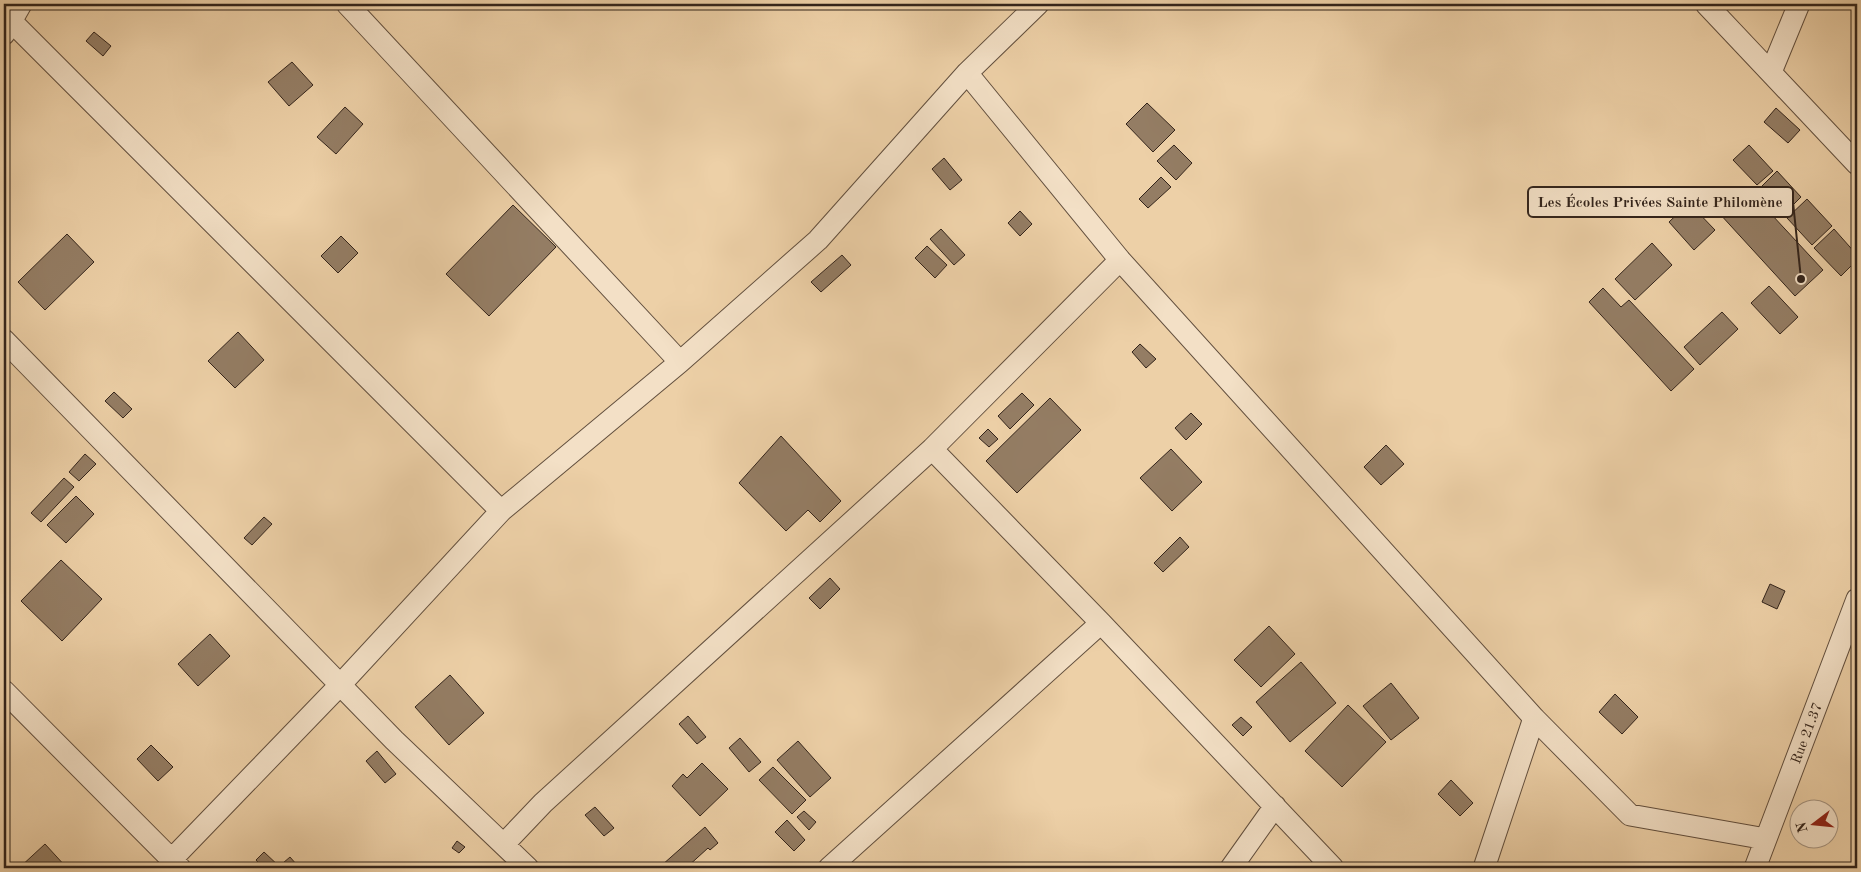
<svg xmlns="http://www.w3.org/2000/svg" width="1861" height="872" font-family="'Old Standard TT',serif">
<style>
.building{fill:#947d64;stroke:#33241b}
.lines{fill:none;stroke-linecap:round;stroke-linejoin:round}
.minor-casing{stroke:#624f3e;stroke-width:23}
.minor{stroke:#f3e0c6;stroke-width:21}
.labels{text-anchor:middle;stroke-width:5;stroke-linejoin:round;paint-order:stroke}
.street-label{font-size:14px;fill:#33241b;stroke:#f3e0c6}
.leader{fill:none;stroke:#33241b;stroke-width:2}
.callout-dot{fill:#33241b;stroke:#f3e0c6;stroke-width:2}
.callout{fill:#f3e0c6;stroke:#33241b;stroke-width:2}
.callout-label{font-size:15px;text-anchor:middle;font-weight:bold;fill:#33241b}
</style>
<rect width="100%" height="100%" fill="#edd0a7"/>
<filter id="stains"><feTurbulence type="fractalNoise" baseFrequency=".004" numOctaves="4"/><feColorMatrix values="0 0 0 0 .2 0 0 0 0 .09 0 0 0 0 .02 0 0 0 .5 -.17"/></filter>
<radialGradient id="worn" r=".72"><stop offset=".6" stop-color="#630" stop-opacity="0"/><stop offset="1" stop-color="#630" stop-opacity=".3"/></radialGradient>
<path class="building" d="M94,32L111,46L103,56L86,41Z
M292,62L313,85L289,106L268,82Z
M1147,103L1175,130L1153,152L1126,124Z
M345,107L363,124L336,154L317,137Z
M1776,108L1800,130L1788,143L1764,122Z
M1174,145L1192,163L1176,180L1157,161Z
M1749,145L1773,171L1757,185L1733,160Z
M944,158L962,180L950,190L932,169Z
M1777,171L1801,197L1783,215L1759,189Z
M1161,177L1171,187L1148,208L1139,199Z
M1746,187L1823,270L1795,296L1719,213Z
M1807,199L1832,226L1812,245L1787,218Z
M1689,203L1715,230L1694,250L1669,222Z
M513,205L556,247L489,316L446,274Z
M1020,211L1032,224L1020,236L1008,223Z
M941,229L965,255L954,265L930,239Z
M1834,229L1857,255V260L1841,276L1814,248Z
M67,234L94,262L45,310L18,282Z
M341,236L358,253L338,273L321,256Z
M1652,243L1672,265L1635,300L1615,279Z
M927,246L947,265L935,278L915,258Z
M842,255L851,265L821,292L811,282Z
M1769,286L1798,317L1780,334L1751,303Z
M1603,288L1621,307L1629,300L1694,369L1671,391L1589,302Z
M1722,312L1738,329L1700,365L1684,347Z
M238,332L264,360L235,388L208,361Z
M1140,344L1156,359L1146,368L1132,352Z
M114,392L132,409L123,418L105,401Z
M1022,393L1034,405L1010,429L998,416Z
M1050,398L1081,430L1017,493L986,461Z
M1191,413L1202,424L1186,440L1175,428Z
M988,429L998,439L989,447L979,438Z
M781,436L841,501L820,522L808,510L786,531L739,483Z
M1386,445L1404,464L1381,485L1364,467Z
M1171,449L1202,482L1172,511L1140,478Z
M85,454L96,464L79,481L69,472Z
M64,478L74,487L41,522L31,513Z
M76,496L94,514L66,543L47,525Z
M264,517L272,524L252,545L244,538Z
M1180,537L1189,547L1163,572L1154,563Z
M61,560L102,599L62,641L21,601Z
M830,578L840,589L820,609L809,598Z
M1770,584L1785,591L1777,609L1762,602Z
M1269,626L1295,654L1261,687L1234,660Z
M210,634L230,656L198,686L178,664Z
M1301,662L1336,703L1290,742L1256,702Z
M450,675L484,713L449,745L415,707Z
M1391,683L1419,718L1391,740L1363,706Z
M1615,694L1638,717L1622,734L1599,712Z
M1348,705L1386,742L1342,787L1305,751Z
M688,716L706,737L697,744L679,724Z
M1241,717L1252,727L1243,736L1232,725Z
M740,738L761,762L749,772L729,748Z
M798,741L831,778L810,797L777,760Z
M151,745L173,767L158,781L137,759Z
M377,751L396,774L385,783L366,761Z
M702,763L728,789L700,816L672,786L683,774L687,778Z
M773,767L806,800L792,814L759,780Z
M1451,780L1473,803L1460,816L1438,794Z
M595,807L614,828L604,836L585,815Z
M804,811L816,822L809,830L797,817Z
M787,820L805,840L794,851L775,832Z
M705,827L718,843L710,850L708,848L686,868H665L662,865Z
M457,841L465,847L459,853L452,848Z
M45,844L67,868H19Z
M264,852L281,868H263L256,860Z
M290,857L297,865L294,868H288L283,863Z"/>
<g class="lines">
<g class="minor-casing">
<path id="minor" d="M347,4L680,362L818,240L967,73L1038,4
M1706,4L1857,164
M12,22L501,511
M4,34L21,4
M1771,72L1799,4
M967,73L1120,260L1534,718L1630,815L1766,839
M4,340L394,740L528,868
M932,449L1101,623L1333,868
M4,691L180,868
M504,844L543,803L932,449L1120,260
M171,860L341,684L501,511L680,362
M829,868L1101,623
M1231,868L1275,806
M1484,868L1534,718
M1755,868L1857,599"/>
</g>
<use href="#minor" class="minor"/>
</g>
<g class="labels">
<g class="street-label">
<text transform="translate(1806 733) rotate(-69)" y="5">Rue 21.37</text>
</g>
</g>
<path class="leader" d="M1801 279L1793 202"/>
<circle class="callout-dot" cx="1801" cy="279" r="5"/>
<rect class="callout" x="1528" y="187" width="265" height="30" rx="5"/>
<g class="callout-label">
<text x="1660" y="207">Les Écoles Privées Sainte Philomène</text>
</g>
<rect width="1861" height="872" fill="none" stroke="#edd0a7" stroke-width="20"/>
<rect x="5" y="5" width="1851" height="862" fill="none" stroke="#33241b" stroke-width="2.5"/>
<rect x="10" y="10" width="1841" height="852" fill="none" stroke="#33241b"/>
<g transform="translate(1814 824) rotate(254)"><circle r="24" fill="#f3e0c6" stroke="#a69582"/>
<path d="M0-4L9 19L0 12L-9 19Z" fill="#8f2418"/>
<text y="-8" font-size="14" font-weight="bold" text-anchor="middle" fill="#33241b">N</text>
</g>
<rect width="100%" height="100%" filter="url(#stains)"/>
<rect width="100%" height="100%" fill="url(#worn)"/>
</svg>
